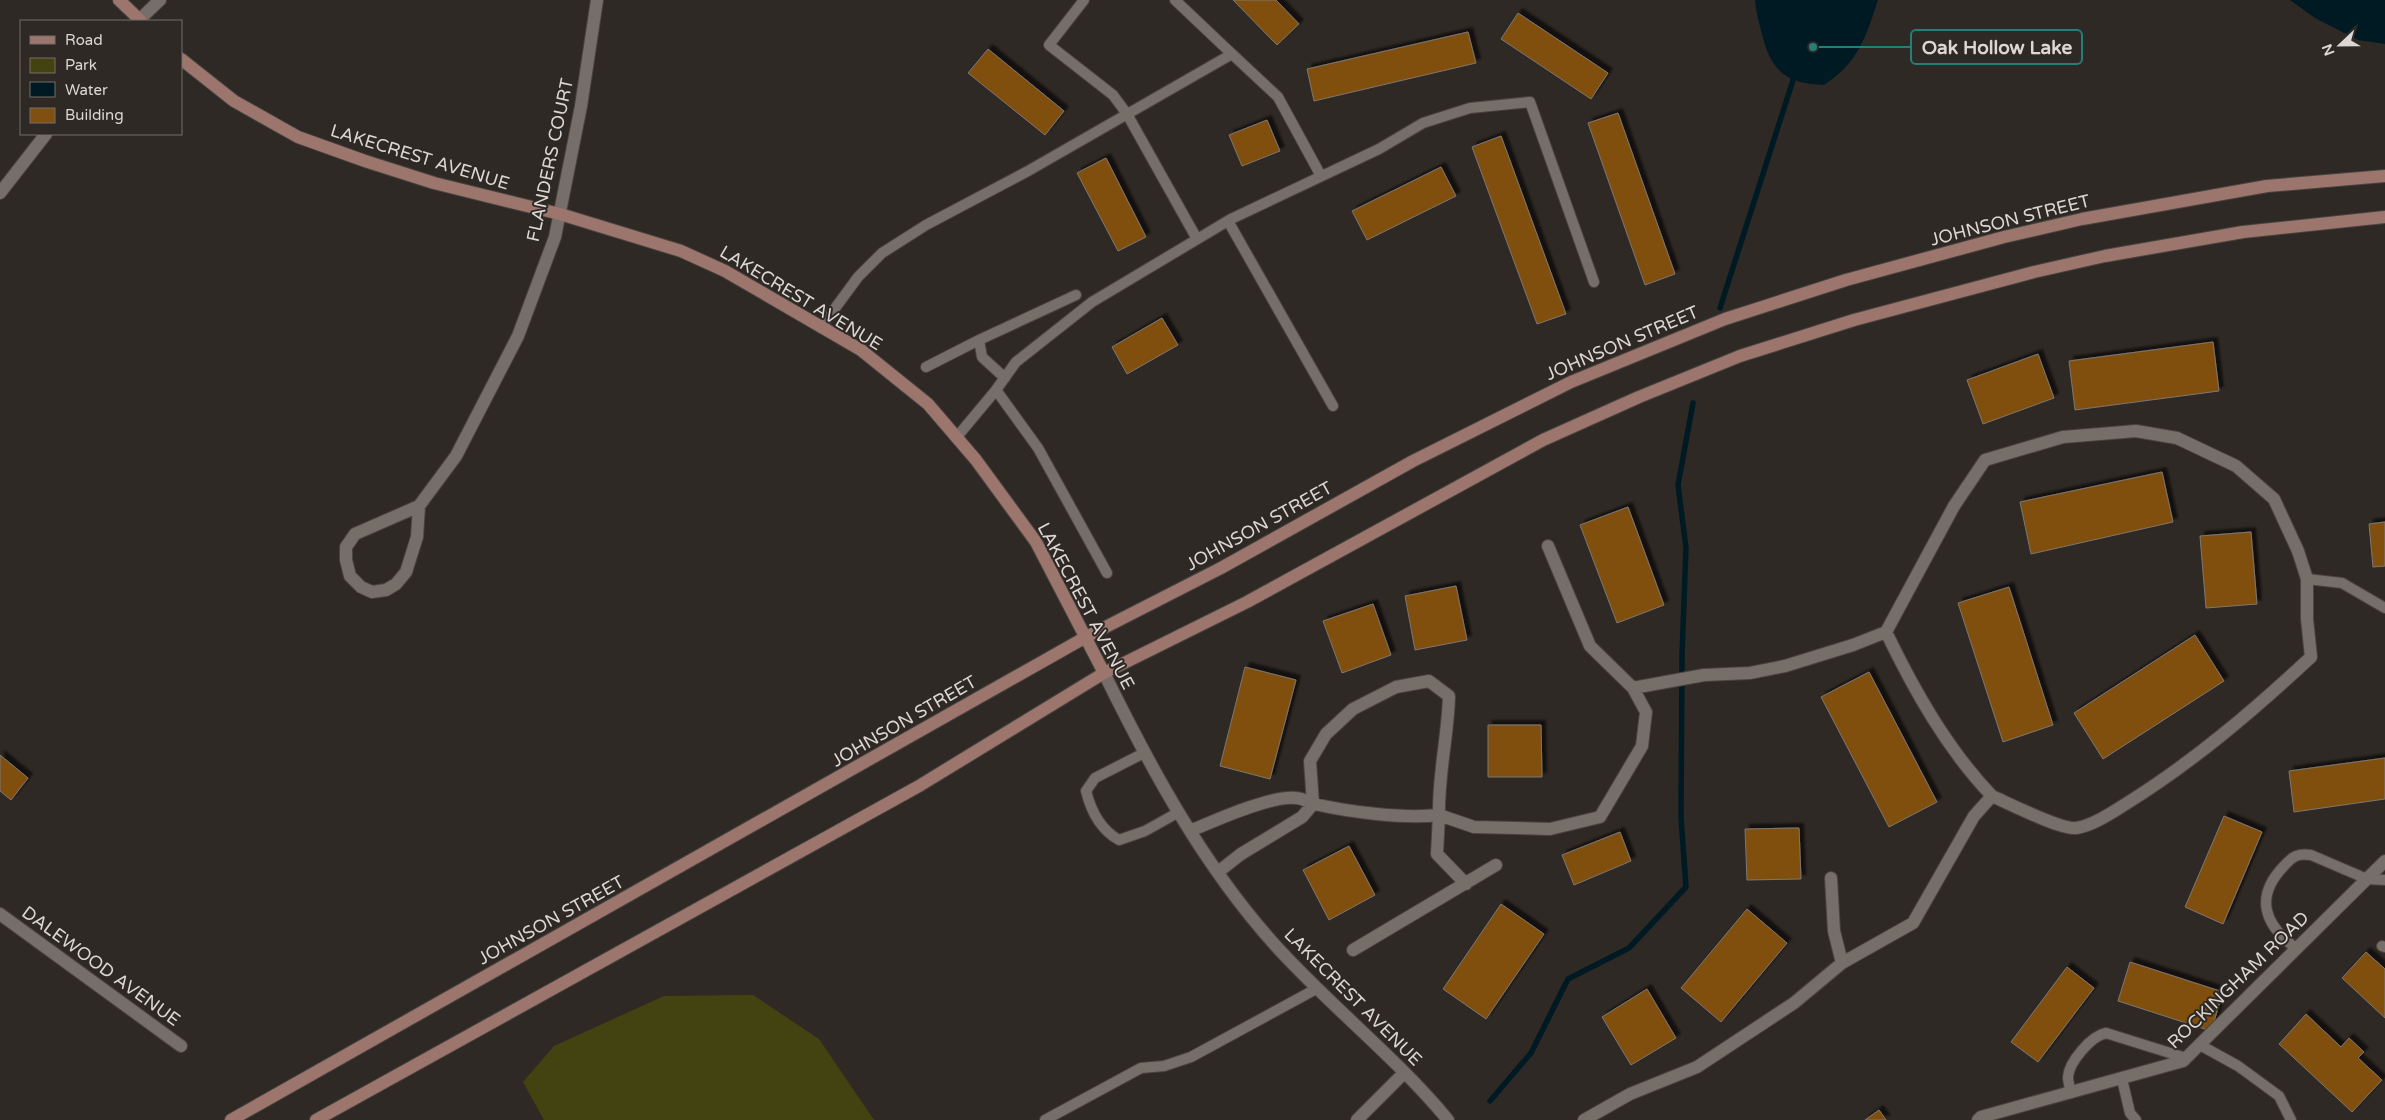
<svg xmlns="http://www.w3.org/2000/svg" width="2385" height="1120" font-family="'Varela Round',sans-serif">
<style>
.green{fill:#424310}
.water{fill:#001a23}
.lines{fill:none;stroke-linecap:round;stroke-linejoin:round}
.stream{stroke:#001a23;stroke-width:5.5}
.building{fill:#805010;stroke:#7d7770;filter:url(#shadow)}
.lane-casing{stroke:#4a4441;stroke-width:12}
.street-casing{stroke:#4a4441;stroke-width:14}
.secondary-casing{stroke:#4a4441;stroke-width:14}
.lane{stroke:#766e69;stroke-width:10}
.street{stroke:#766e69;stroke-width:12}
.secondary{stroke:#9c766c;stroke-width:12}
.labels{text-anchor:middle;stroke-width:4;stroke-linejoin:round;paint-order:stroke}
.street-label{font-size:18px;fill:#dbd7d4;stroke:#2f2925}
.leader{fill:none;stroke:#238078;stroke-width:2}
.callout-dot{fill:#238078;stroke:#2f2925;stroke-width:2}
.callout{fill:#2f2925;stroke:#238078;stroke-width:2}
.callout-label{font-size:19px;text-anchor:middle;font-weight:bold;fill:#dbd7d4}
</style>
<defs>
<filter id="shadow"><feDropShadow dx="4.5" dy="-4.5" stdDeviation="1" flood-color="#0009"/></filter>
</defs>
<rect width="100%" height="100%" fill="#2f2925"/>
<path class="green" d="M753,995L819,1039L874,1120H544L523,1082L554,1046L664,996Z"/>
<path class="water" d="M1755,0H1878C1866,37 1858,63 1824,85C1786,84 1771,71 1762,34C1759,23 1756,12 1755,0Z
M2290,0H2385V44L2358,40L2315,18Z"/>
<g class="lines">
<path class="stream" d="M1720,308L1795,74
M1490,1101L1531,1053L1568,979L1629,948L1686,887L1681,817L1682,655L1686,548L1678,485L1693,403"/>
</g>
<path class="building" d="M1233,0H1276L1299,24L1277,45Z
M1518,13L1608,73L1591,99L1501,39Z
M1468,32L1476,63L1314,101L1307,69Z
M988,49L1064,111L1045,135L968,73Z
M1618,113L1675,274L1645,285L1588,123Z
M1267,120L1280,151L1242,166L1229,135Z
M1501,136L1566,314L1537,324L1472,147Z
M1106,158L1146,237L1118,251L1077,173Z
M1441,167L1456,196L1367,240L1352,211Z
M1162,318L1178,345L1127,374L1112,347Z
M2213,342L2219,391L2075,410L2069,361Z
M2038,354L2054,398L1983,424L1967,380Z
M2162,472L2173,522L2031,554L2020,502Z
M1628,507L1664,605L1617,623L1580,525Z
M2385,522V566L2373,567L2369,524Z
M2251,532L2257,604L2206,608L2200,536Z
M1456,586L1467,640L1415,650L1405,596Z
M2009,587L2053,725L2003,742L1958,603Z
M1373,604L1391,655L1342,673L1323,621Z
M2195,635L2224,681L2103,759L2074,713Z
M1245,667L1296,680L1270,779L1220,766Z
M1869,672L1937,802L1889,827L1821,697Z
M1488,725H1541L1542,777H1488Z
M0,755L28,778L11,800L0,791Z
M2385,758V799L2294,812L2289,771Z
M2224,816L2262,832L2223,924L2185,907Z
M1799,828L1801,879L1747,880L1745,829Z
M1620,832L1631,861L1574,885L1562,855Z
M1349,846L1375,895L1329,920L1303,870Z
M1501,904L1544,934L1486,1019L1443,989Z
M1747,909L1787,943L1721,1022L1681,988Z
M2366,952L2385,969V1018L2342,978Z
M2130,962L2223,992L2211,1031L2118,1001Z
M2067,967L2094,988L2038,1062L2011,1042Z
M1647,989L1676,1038L1631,1065L1602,1017Z
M2306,1014L2341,1047L2349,1038L2364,1052L2358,1058L2382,1080L2352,1112L2279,1044Z
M1879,1110L1886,1120H1865Z"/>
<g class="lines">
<g class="lane-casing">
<path id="lane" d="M1084,0L1049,45L1113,95L1127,114L1197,239
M1175,0L1232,54
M1228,221L1333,406
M822,326L858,277L882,253L926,225L1028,171L1232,54L1278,97L1321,176
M926,367L979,340
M1005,378L982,357L979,340L1076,295
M996,390L1038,448L1107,573
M956,438L996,390L1016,362L1092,302L1231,219L1379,149L1423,123L1470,108L1530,102L1594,282
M2307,579L2342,583L2385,608
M1144,753L1095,778L1086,791C1091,811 1101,830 1119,840L1145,831L1179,812
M2382,946L2385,947
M2297,949C2264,925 2254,897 2284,866C2293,856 2298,853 2311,855L2367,879L2385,880
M2200,1045L2238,1066L2279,1096L2291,1120
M2122,1079L2130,1113L2136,1120
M2071,1093C2070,1088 2068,1082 2068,1077C2069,1062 2091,1036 2106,1033L2186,1058
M1045,1120L1141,1068L1164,1066L1191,1057L1316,989"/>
</g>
<g class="street-casing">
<path id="street" d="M138,21L160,0
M0,193L46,134
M419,506L417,537L406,572L396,584L386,590L372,592L361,587L350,576L346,560V547L355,534L419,506L456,456L518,336L555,237L581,106L597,0
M1548,546L1590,646L1633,688L1704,675L1750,673L1785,666L1853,645L1886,632
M1104,673C1151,769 1203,865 1275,945C1330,1006 1396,1057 1448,1120
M1190,831C1214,821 1271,795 1296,798C1302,798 1308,802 1314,804C1350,812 1403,819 1439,815L1437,854L1466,884
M1218,872L1241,854L1302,817L1313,804L1310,761L1326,734L1353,709L1396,687L1429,681L1449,696C1448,736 1438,775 1439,815L1474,827L1550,829L1600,817L1642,746L1646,712L1633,688
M0,914L181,1046
M1353,950L1496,865
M1842,963L1913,923L1974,816L1992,796C2008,803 2061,830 2076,828C2092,826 2111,813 2124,805C2192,763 2253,711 2311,657L2307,619V579L2298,551L2274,499L2236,466L2177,438L2136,431L2063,437L1985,460L1954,506L1886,632C1914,690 1947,749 1992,796
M1357,1120L1404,1073
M1584,1120L1630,1094L1697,1067L1794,1003L1842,963L1834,931L1831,878
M1978,1120L1981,1117L2183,1061L2385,861"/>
</g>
<g class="secondary-casing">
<path id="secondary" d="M119,0L141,21
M181,59L234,101L298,137L365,161L434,183L560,214L681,251L725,271L861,350L928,404L976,460L1036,542L1104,673
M231,1120L1086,637L1221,568L1413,461L1571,382L1725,319L1846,280L2004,237L2082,219L2267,186L2385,176
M316,1120L919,786L1104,673L1247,602L1543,440L1639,397L1740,356L1854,320L2034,272L2105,256L2243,232L2385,217"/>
</g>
<use href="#lane" class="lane"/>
<use href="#street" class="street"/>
<use href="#secondary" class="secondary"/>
</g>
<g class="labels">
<g class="street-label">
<text transform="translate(420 157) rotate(17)" y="6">LAKECREST AVENUE</text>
<text transform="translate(550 160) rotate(-78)" y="6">FLANDERS COURT</text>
<text transform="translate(2010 220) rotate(-14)" y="6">JOHNSON STREET</text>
<text transform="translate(801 298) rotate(31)" y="6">LAKECREST AVENUE</text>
<text transform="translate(1622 343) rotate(-23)" y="6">JOHNSON STREET</text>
<text transform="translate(1259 526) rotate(-29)" y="6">JOHNSON STREET</text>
<text transform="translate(1086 606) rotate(62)" y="6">LAKECREST AVENUE</text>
<text transform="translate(904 721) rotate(-30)" y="6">JOHNSON STREET</text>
<text transform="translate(551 920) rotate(-29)" y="6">JOHNSON STREET</text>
<text transform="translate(101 966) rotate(36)" y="6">DALEWOOD AVENUE</text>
<text transform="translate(2238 980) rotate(-44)" y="6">ROCKINGHAM ROAD</text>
<text transform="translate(1353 997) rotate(45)" y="6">LAKECREST AVENUE</text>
</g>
</g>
<path class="leader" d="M1813 47L1911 47"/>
<circle class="callout-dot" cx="1813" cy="47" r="5"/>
<rect class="callout" x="1911" y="30" width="171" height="34" rx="5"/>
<g class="callout-label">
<text x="1997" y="54">Oak Hollow Lake</text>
</g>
<rect x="20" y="20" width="162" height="115" fill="#2f2925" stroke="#746f6b"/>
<rect x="30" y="36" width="25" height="8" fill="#9c766c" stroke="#746f6b"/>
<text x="65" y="45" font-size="15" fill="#dbd7d4">Road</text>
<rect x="30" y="58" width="25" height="15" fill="#424310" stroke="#746f6b"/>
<text x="65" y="70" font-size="15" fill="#dbd7d4">Park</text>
<rect x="30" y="82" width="25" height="15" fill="#001a23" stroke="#746f6b"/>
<text x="65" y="95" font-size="15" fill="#dbd7d4">Water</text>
<rect x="30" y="108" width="25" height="15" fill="#805010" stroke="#746f6b"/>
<text x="65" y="120" font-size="15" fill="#dbd7d4">Building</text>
<g transform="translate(2340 45) rotate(248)" stroke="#2f2925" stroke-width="4" paint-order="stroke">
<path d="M0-4L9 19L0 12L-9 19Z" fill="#dbd7d4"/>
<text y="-8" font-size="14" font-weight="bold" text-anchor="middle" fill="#dbd7d4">N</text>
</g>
</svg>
